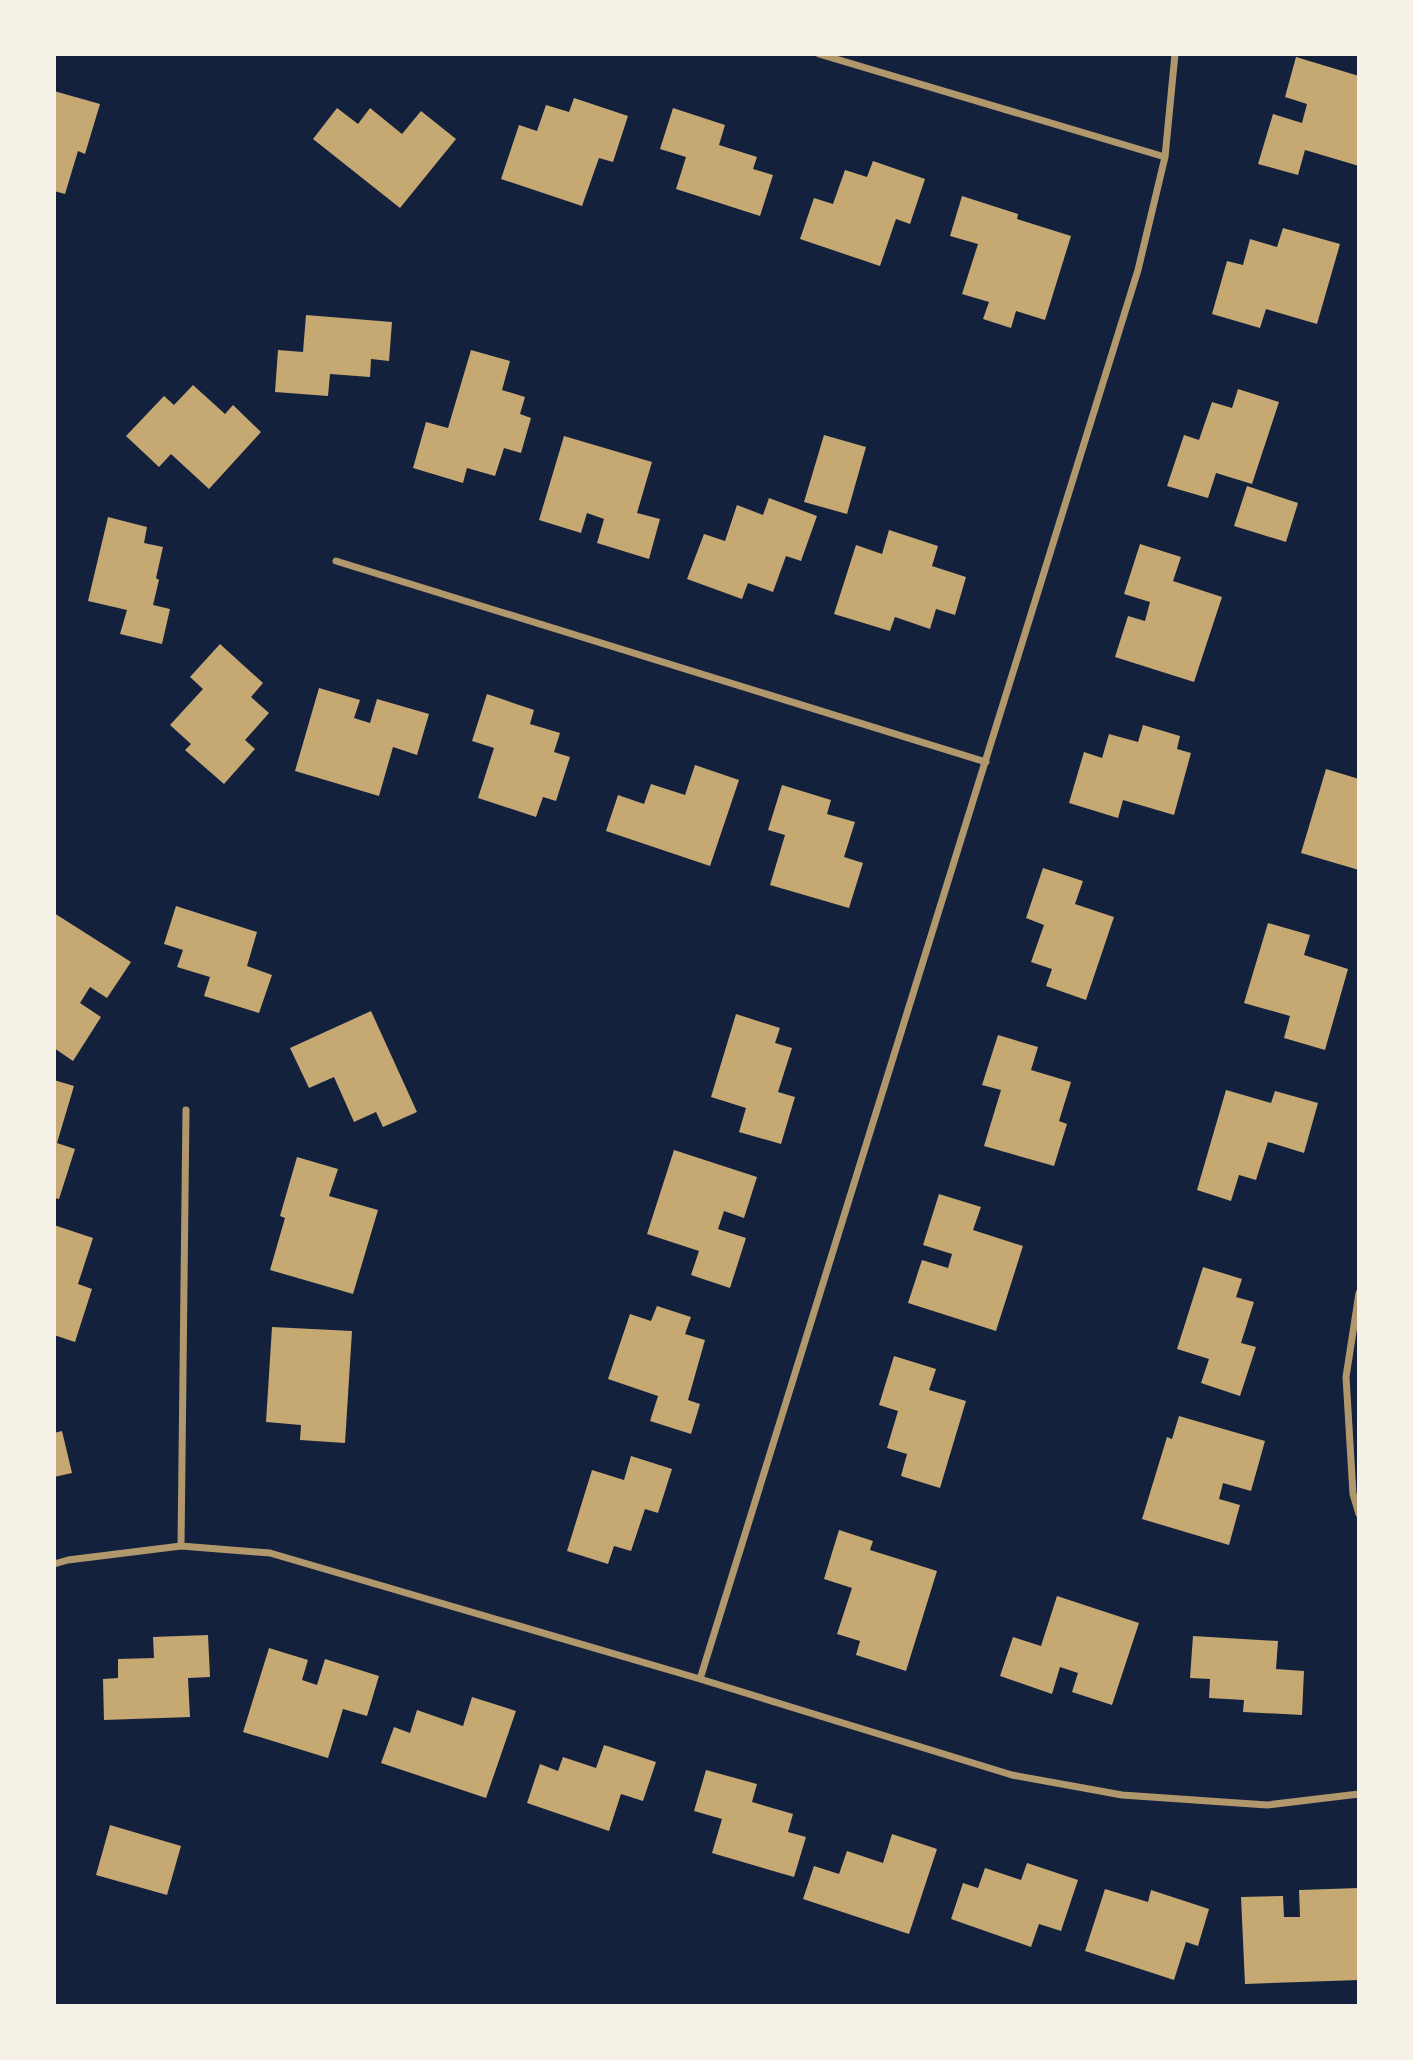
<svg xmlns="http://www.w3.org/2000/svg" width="1413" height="2060" font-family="'Archivo Narrow',sans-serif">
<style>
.building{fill:#c6a872}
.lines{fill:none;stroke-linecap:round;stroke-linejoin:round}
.minor{stroke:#b1986c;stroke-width:7}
</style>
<rect width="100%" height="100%" fill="#14213d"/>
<path class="building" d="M1296,57L1359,76V166L1305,150L1298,175L1258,164L1273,114L1302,123L1307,104L1285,97Z
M54,91L100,104L85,154L78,151L65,194L54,191Z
M574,98L628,116L613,162L599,158L582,206L501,179L519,125L537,131L546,105L569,112Z
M337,108L358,124L370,108L402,134L421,111L456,139L400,208L313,139Z
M673,108L725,125L719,145L757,157L753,169L773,175L760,216L676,189L686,157L660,149Z
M873,161L925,179L910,224L896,219L880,266L800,239L814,198L833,204L845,170L867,177Z
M962,196L1018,214L1017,219L1071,236L1045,320L1016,311L1011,328L983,319L989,302L962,294L978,244L950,236Z
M1283,228L1340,244L1317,324L1266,309L1260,328L1212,314L1227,261L1243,265L1250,239L1277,247Z
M306,315L392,322L389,361L371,359L370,377L330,374L328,396L275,392L278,350L303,352Z
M471,350L510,361L502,390L525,397L520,414L531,418L521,453L504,448L495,476L467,468L463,483L413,468L426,422L448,428Z
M193,385L225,414L233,405L261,432L209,489L171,454L159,467L126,436L164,396L174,405Z
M1238,389L1279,402L1252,484L1216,473L1208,498L1167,486L1184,435L1199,440L1212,402L1232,408Z
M824,435L866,447L847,514L804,502Z
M564,436L652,462L637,513L660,519L649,559L597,543L604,519L587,513L581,533L539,520Z
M1247,486L1298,503L1286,542L1234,526Z
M769,498L817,516L801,561L786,556L773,592L748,583L742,599L687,579L704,534L725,541L737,505L763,515Z
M108,517L147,527L144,543L163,547L156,578L159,580L153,605L170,609L162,644L120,634L127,610L88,601Z
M889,530L938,546L932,566L966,577L955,615L936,609L930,629L895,617L890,631L834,614L856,545L882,554Z
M1140,544L1181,557L1173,581L1222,597L1194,682L1115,657L1128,616L1145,621L1150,602L1124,594Z
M220,644L263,683L251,697L269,713L245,740L255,749L224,784L185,750L191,744L170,725L203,689L190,677Z
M319,688L360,700L354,718L370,723L377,699L429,714L417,755L393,747L379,796L295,771Z
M487,694L534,710L530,724L560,733L554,752L570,757L556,801L543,797L536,817L478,798L494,748L472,741Z
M1143,725L1180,736L1177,749L1191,753L1174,815L1123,800L1118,818L1069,803L1084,752L1102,758L1109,734L1138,742Z
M695,765L739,780L710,866L606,831L618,795L644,804L651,784L685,795Z
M1326,769L1359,779V870L1301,853Z
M782,785L831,800L827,814L855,822L844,857L863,863L849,908L770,885L785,835L768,830Z
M1043,868L1083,881L1075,904L1114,917L1086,1000L1046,986L1052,969L1031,962L1044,925L1026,918Z
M176,906L257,932L247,966L272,975L259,1013L204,996L210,977L177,967L183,950L164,944Z
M54,913L131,962L107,998L90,987L80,1003L101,1017L73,1061L54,1048Z
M1268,923L1310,935L1304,955L1348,969L1325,1050L1284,1038L1290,1016L1244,1003Z
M371,1011L417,1112L383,1127L376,1112L354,1122L334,1077L309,1088L290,1048Z
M736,1014L780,1028L775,1043L792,1048L778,1092L795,1097L781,1144L739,1132L746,1108L711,1097Z
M998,1035L1038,1047L1031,1070L1071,1082L1059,1121L1067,1124L1054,1166L984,1146L1001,1090L982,1085Z
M54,1080L74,1086L57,1143L75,1149L59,1199L54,1198Z
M1226,1090L1271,1103L1275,1091L1318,1103L1304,1153L1268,1142L1256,1180L1239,1175L1231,1201L1197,1190Z
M674,1150L757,1177L744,1218L724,1211L718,1229L746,1238L730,1288L691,1275L699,1251L647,1234Z
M297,1157L338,1169L329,1196L378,1210L353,1294L270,1270L285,1218L280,1216Z
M939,1194L981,1207L973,1230L1023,1246L996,1331L908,1303L922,1260L948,1268L952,1254L923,1245Z
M54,1225L93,1238L78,1284L92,1289L75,1342L54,1335Z
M1203,1267L1242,1279L1236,1297L1254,1302L1241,1343L1256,1347L1240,1396L1201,1383L1209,1359L1177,1349Z
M657,1306L691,1317L685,1334L705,1340L688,1400L700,1404L691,1434L650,1421L658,1396L608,1379L630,1314L651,1321Z
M272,1327L352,1331L345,1443L300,1440L301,1425L266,1422Z
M894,1356L936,1369L929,1390L966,1401L940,1488L901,1476L907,1454L887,1448L898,1411L879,1405Z
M1179,1416L1265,1441L1251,1491L1223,1483L1219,1499L1240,1505L1229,1545L1142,1519L1167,1437L1172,1439Z
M62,1431L72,1473L54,1477V1433Z
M631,1456L672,1469L658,1513L645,1509L631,1551L614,1546L608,1564L567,1551L592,1470L624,1480Z
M839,1530L873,1541L870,1550L937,1571L906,1671L856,1655L860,1641L837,1634L852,1588L824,1579Z
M1057,1596L1139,1623L1112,1705L1072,1692L1078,1673L1060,1667L1052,1694L1000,1676L1013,1637L1041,1646Z
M208,1635L210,1677L188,1678L190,1717L104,1720L103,1679L118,1678V1659L154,1658L153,1637Z
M1193,1636L1278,1641L1276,1669L1304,1671L1302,1715L1243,1712L1244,1700L1209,1698L1210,1679L1190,1678Z
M269,1648L308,1660L302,1680L317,1685L325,1659L379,1676L367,1716L343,1709L328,1758L243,1732Z
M472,1697L516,1711L486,1798L381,1763L394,1727L410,1733L417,1710L463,1726Z
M604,1745L656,1762L643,1801L621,1794L609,1831L527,1803L540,1764L558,1771L563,1757L596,1768Z
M706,1770L757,1784L752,1802L793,1814L788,1832L806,1837L794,1877L712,1853L722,1819L694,1811Z
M110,1825L181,1846L167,1895L96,1875Z
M892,1834L937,1849L909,1934L803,1899L814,1866L839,1874L847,1851L883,1863Z
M1027,1863L1078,1880L1061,1931L1039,1924L1031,1947L951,1919L963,1883L978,1888L985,1868L1021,1880Z
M1359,1888V1980L1245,1984L1241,1897L1283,1896L1284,1917H1300L1299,1890Z
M1105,1889L1148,1902L1151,1890L1209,1909L1198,1946L1186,1942L1174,1980L1085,1951Z"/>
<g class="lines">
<path class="minor" d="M819,54L1165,157
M336,561L986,762
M1359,1293L1346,1377L1353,1494L1359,1514
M181,1546L186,1110
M54,1564L68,1560L181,1546L270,1553L700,1679L1012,1775L1122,1795L1267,1805L1359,1794
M700,1679L1138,270L1165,157L1175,54"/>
</g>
<rect width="1413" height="2060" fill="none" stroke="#f6f1e7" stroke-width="112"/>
</svg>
